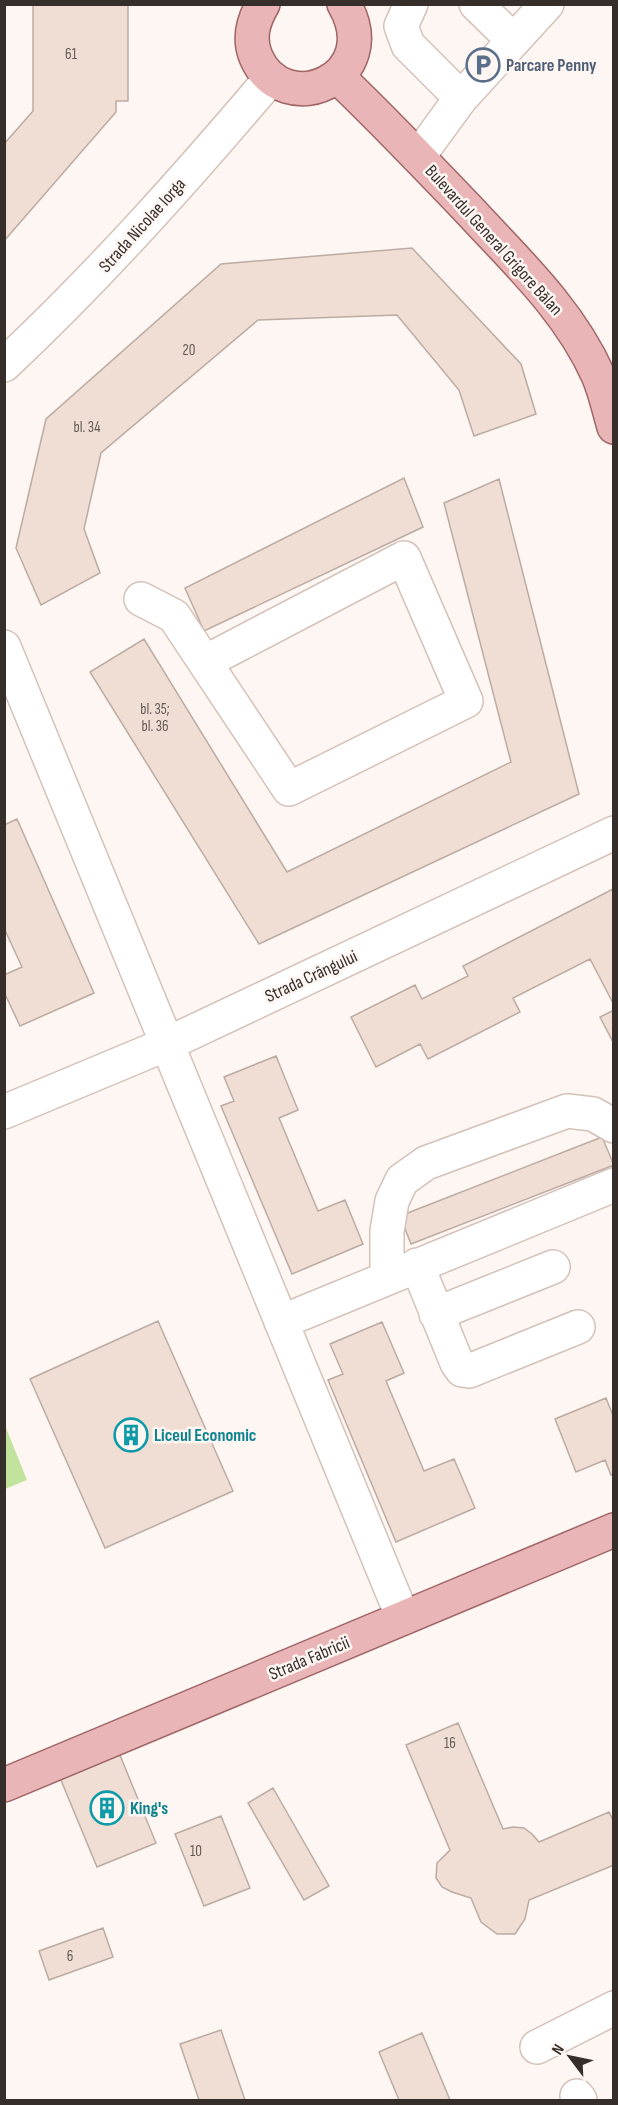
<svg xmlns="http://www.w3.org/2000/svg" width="618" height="2105" font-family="'Sofia Sans Condensed',sans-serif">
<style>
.green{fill:#c2e39e}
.building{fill:#f0ded5;stroke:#bcaba2;stroke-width:1.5}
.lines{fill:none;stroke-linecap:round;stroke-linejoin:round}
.minor-casing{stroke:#d4c2b9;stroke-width:36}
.major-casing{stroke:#a06566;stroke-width:36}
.minor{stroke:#fff;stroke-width:33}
.major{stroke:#e9b5b6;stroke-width:33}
.labels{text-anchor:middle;stroke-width:5;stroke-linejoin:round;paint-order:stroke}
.number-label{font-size:15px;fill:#645a55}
.service-label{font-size:18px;font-weight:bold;fill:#4e5e75;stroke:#fdf6f2;text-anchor:start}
.street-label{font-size:18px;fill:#352e2a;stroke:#fdf6f2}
.culture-label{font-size:18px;font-weight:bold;fill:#0d838f;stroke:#fdf6f2;text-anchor:start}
</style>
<rect width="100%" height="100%" fill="#fdf6f2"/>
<path class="green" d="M4,1423L27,1480L5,1489H4Z"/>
<path class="building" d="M33,4H128V101H116V112L4,241V144L33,111Z
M412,248L521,364L536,414L474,436L459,390L397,315L258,320L101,453L84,529L100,573L41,605L16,548L46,419L221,264Z
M404,478L423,527L204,631L185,588Z
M499,479L579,794L259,944L90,672L144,639L287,872L511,762L444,503Z
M17,819L94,993L20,1026L4,992V975L22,967L4,928V825Z
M613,889L614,1005L590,959L513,998L520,1012L428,1059L420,1044L376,1067L351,1017L415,985L422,999L468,976L463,966Z
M614,1010V1044L600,1017Z
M276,1056L298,1110L279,1118L318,1211L345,1200L363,1244L292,1274L221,1106L234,1101L224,1077Z
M602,1137L614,1165L411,1244L400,1216Z
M158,1321L233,1491L105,1548L30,1379Z
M382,1322L404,1373L386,1381L424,1471L454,1459L475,1508L396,1542L328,1380L343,1374L330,1344Z
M606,1398L612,1413L614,1412V1474L611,1475L605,1460L576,1472L555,1419Z
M458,1723L503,1829L513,1827L524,1828L532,1834L539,1842L609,1812L614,1822V1865L529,1900L525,1919L515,1934H497L481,1922L471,1898L452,1892L442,1887L436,1878L437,1863L450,1850L406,1745Z
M117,1748L156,1843L97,1867L58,1773Z
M273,1788L329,1886L304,1900L248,1803Z
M221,1816L250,1888L204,1906L175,1834Z
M103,1928L113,1957L49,1980L39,1951Z
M221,2030L245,2100H199L180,2044Z
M422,2033L450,2100H399L379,2052Z"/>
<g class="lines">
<g class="minor-casing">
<path id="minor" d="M411,4L401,26L408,45L461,98
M476,4L513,40
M418,157L461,98L547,4
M4,365C100,275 187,177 271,78
M141,599L174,616L289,789L466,701L404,558L205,662
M4,647L403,1618
M4,1112L167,1044L614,833
M417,1265L457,1363L462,1370L469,1371L578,1327
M387,1277V1231L392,1201L402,1180L426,1163L567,1111L593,1114L614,1126
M436,1314L553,1267
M281,1322L614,1185
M537,2047L614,2008
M577,2096L580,2100"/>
</g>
<g class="major-casing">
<path id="major" d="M263,4C253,21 248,38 256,57C284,122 387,78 344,4
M337,76C383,120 426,165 469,210C516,261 569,310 598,375C605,391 609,410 614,427
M4,1785L614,1530"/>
</g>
<use href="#minor" class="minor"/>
<use href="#major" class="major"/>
</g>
<defs>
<g id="parking-ring" transform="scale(1.725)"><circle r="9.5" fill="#fdf6f2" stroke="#5c6f8a" stroke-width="1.5"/><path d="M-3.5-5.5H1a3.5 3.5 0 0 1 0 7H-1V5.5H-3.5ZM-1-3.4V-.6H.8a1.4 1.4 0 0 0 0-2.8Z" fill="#5c6f8a"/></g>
<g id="building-ring" transform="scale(1.725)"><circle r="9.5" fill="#fdf6f2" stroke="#0f9aa8" stroke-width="1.5"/><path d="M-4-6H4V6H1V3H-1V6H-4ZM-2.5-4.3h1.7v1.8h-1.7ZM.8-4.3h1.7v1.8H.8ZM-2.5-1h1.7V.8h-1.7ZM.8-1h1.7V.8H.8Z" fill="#0f9aa8"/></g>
</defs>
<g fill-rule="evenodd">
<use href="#parking-ring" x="483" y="65"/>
<use href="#building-ring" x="131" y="1435"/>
<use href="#building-ring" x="107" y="1808"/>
</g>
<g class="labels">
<g class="number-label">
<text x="71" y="59">61</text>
<text x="189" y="355">20</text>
<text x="87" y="432">bl. 34</text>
<text x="155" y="714">bl. 35;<tspan x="155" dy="17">bl. 36</tspan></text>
<text x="450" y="1748">16</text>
<text x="196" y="1856">10</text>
<text x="70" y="1961">6</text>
</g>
<g class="service-label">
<text x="506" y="71">Parcare Penny</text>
</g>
<g class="street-label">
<text transform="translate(142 225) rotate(-48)" y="6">Strada Nicolae Iorga</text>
<text transform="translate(494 240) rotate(48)" y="6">Bulevardul General Grigore Bălan</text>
<text transform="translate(311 976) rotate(-25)" y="6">Strada Crângului</text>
<text transform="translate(309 1658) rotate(-23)" y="6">Strada Fabricii</text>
</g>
<g class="culture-label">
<text x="154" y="1441">Liceul Economic</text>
<text x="130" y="1814">King's</text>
</g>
</g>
<rect width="618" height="2105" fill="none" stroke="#352e2a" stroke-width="12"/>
<g transform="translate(570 2057) rotate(302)" stroke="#fdf6f2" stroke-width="4.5" paint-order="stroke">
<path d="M0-4.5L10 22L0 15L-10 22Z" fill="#352e2a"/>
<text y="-9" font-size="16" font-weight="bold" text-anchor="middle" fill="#352e2a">N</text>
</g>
</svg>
